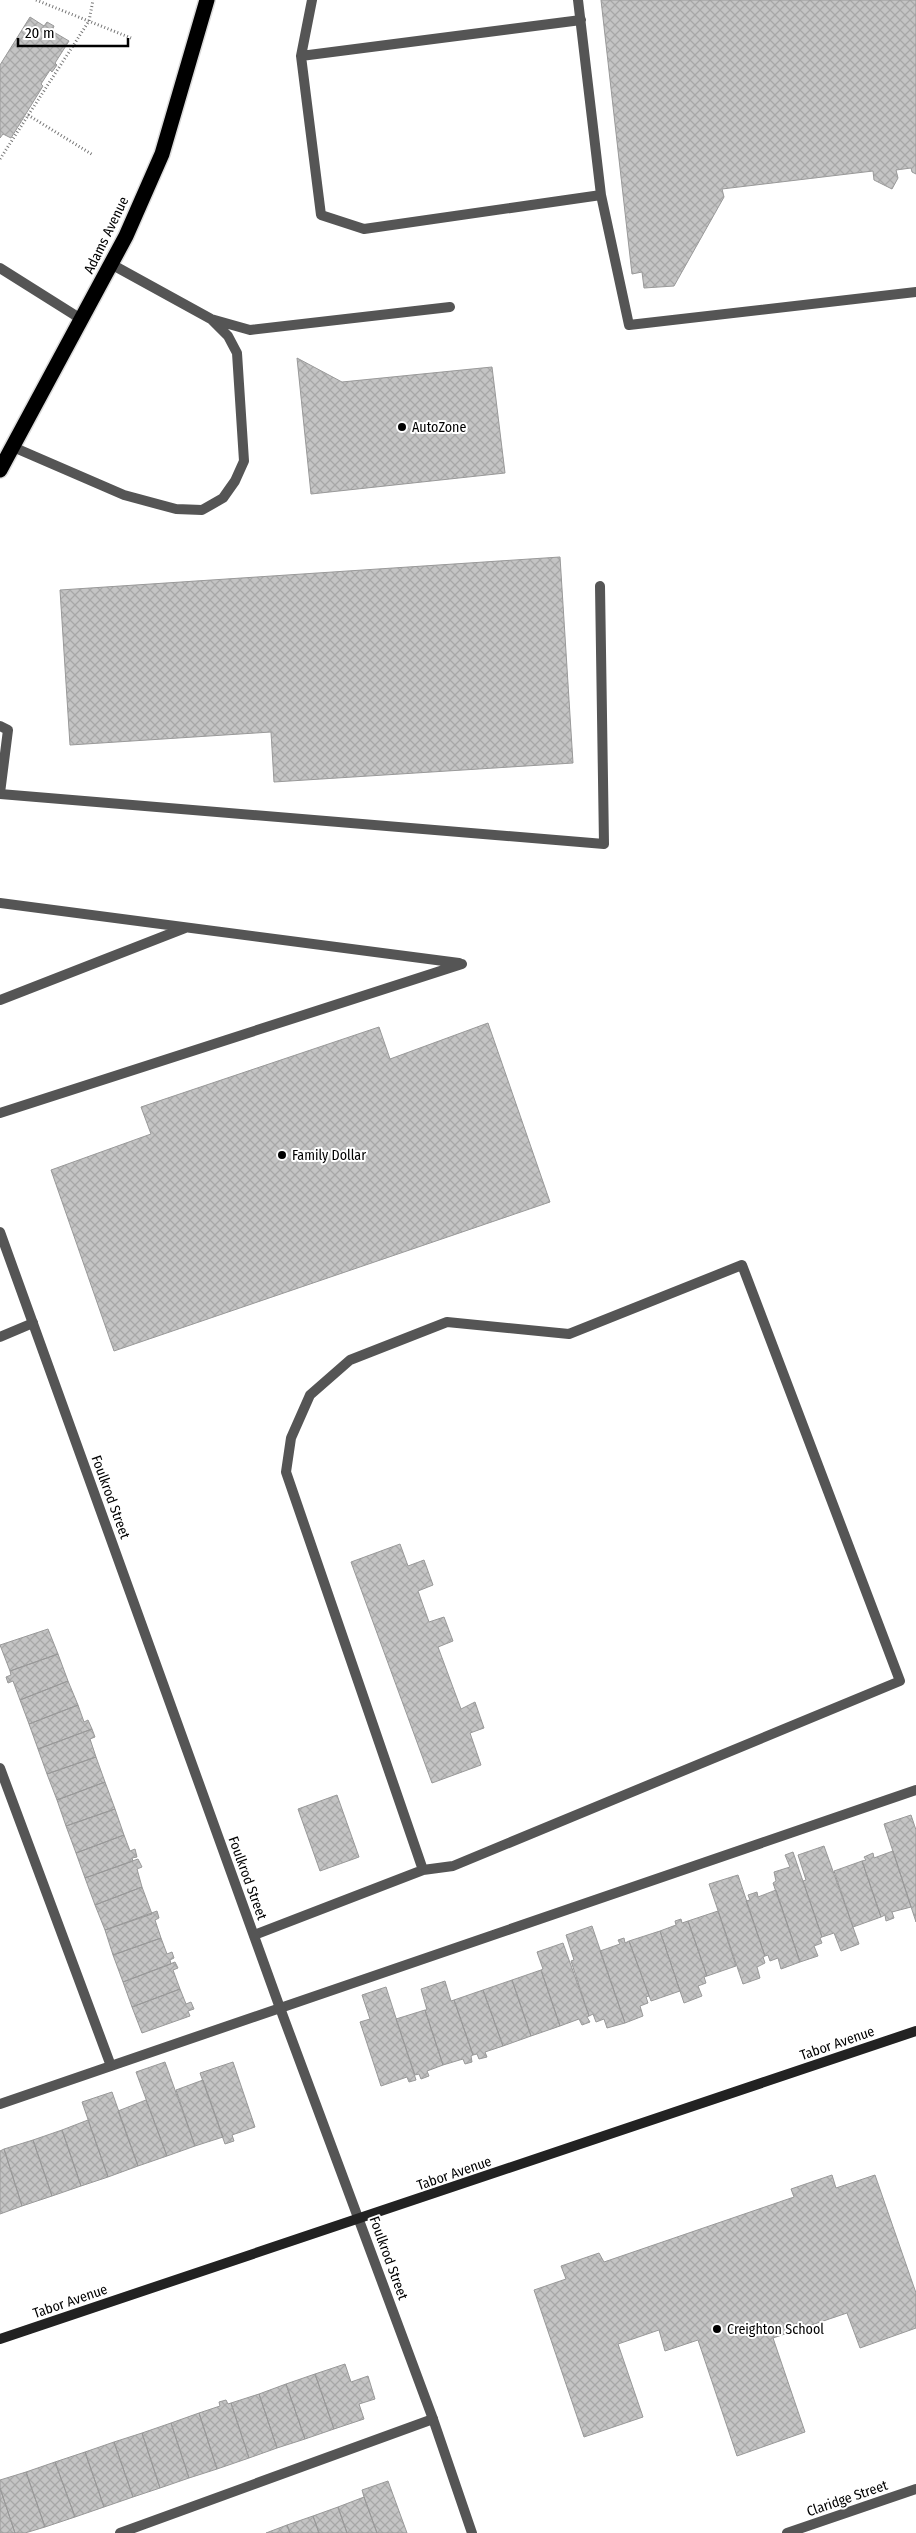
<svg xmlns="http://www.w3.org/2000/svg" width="916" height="2533" font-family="'Fira Sans Condensed',sans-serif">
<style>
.building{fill:url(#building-cross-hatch);stroke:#999}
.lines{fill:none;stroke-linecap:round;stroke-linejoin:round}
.highway-casing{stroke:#dbdbdb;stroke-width:18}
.path{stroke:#777;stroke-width:3;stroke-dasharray:1 2.5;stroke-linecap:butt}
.lane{stroke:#555;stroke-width:10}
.street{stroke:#555;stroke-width:10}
.secondary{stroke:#222;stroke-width:10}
.highway{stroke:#000;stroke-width:15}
.poi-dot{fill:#000;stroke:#fff;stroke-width:2}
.labels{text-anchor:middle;stroke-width:4;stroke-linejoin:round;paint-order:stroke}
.street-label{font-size:14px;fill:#000;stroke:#fff}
.poi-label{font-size:14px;fill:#000;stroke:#fff;text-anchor:start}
</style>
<defs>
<pattern id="building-cross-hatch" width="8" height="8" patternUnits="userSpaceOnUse" patternTransform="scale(1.25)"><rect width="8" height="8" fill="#c4c4c4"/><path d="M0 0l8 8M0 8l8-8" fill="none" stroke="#a7a7a7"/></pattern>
</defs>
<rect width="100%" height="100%" fill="#fff"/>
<path class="building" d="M601,0H916V174L912,172L911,168L896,170L898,178L892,189L874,180L873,171L722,189L724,197L674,286L644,288L642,272L632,274Z
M30,17L44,26L47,22L54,26L52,31L69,41L55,63L57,65L52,72L50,70L41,84L43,86L11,138L3,134L0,138V65Z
M297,358L342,382L492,367L505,473L311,494Z
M560,557L573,763L274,782L271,732L70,745L60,590Z
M488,1023L550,1202L114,1351L51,1170L151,1134L141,1107L379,1027L390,1059Z
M400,1544L408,1566L424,1560L433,1585L418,1591L429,1622L444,1617L453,1641L438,1647L461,1709L475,1702L484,1728L470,1733L481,1765L432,1783L351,1562Z
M48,1629L58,1654L10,1671L0,1645Z
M58,1654L68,1681L20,1700L13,1681L8,1683L6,1677L11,1675L10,1671Z
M68,1681L78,1705L29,1724L20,1700Z
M78,1705L84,1722L88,1720L92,1729L38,1749L29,1724Z
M92,1729L95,1737L90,1739L96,1757L47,1774L38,1749Z
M96,1757L105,1782L57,1800L47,1774Z
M105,1782L115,1809L66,1826L57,1800Z
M337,1795L359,1857L320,1871L298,1809Z
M115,1809L124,1835L76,1853L66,1826Z
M911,1815L916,1830V1922L884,1824Z
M124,1835L130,1851L135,1849L137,1857L132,1858L133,1861L85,1878L76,1853Z
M824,1846L859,1944L841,1951L834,1933L822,1937L803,1881L806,1880L798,1855Z
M893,1851L911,1907L892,1912L894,1918L886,1921L885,1915L881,1917L862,1861L866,1860L864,1857L873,1853L874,1858Z
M793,1852L822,1937L820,1938L822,1943L814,1946L818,1956L800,1962L773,1883L776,1881L774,1872L790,1867L785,1855Z
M138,1859L142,1867L137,1869L142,1887L95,1905L85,1878Z
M862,1861L881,1917L853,1927L834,1871Z
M738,1875L765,1956L763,1957L765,1963L757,1967L760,1978L743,1984L709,1884Z
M142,1887L152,1914L105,1930L95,1905Z
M776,1890L800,1962L781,1969L778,1958L770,1961L768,1955L765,1956L746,1901L750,1900L748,1895L757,1892L758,1897Z
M157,1911L159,1918L155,1920L161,1938L113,1955L105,1930Z
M718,1911L736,1966L707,1976L688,1921Z
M681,1919L682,1923L688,1921L707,1976L704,1977L706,1983L698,1986L702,1996L684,2003L660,1931L676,1925L675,1921Z
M592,1926L625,2023L607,2028L604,2019L596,2022L593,2014L589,2016L571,1961L574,1960L566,1935Z
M660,1931L680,1991L651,2001L629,1941Z
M161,1938L167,1954L172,1952L174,1958L170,1960L171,1964L123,1982L113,1955Z
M624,1938L625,1943L629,1941L649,1996L646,1997L648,2003L640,2006L643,2016L625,2023L600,1951L620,1944L618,1940Z
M563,1943L589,2016L587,2017L590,2022L582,2025L579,2019L560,2026L541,1970L543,1969L537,1952Z
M175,1962L178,1968L173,1970L180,1989L132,2007L123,1982Z
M541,1970L560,2026L531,2036L512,1980Z
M512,1980L531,2036L503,2046L483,1990Z
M445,1981L451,2001L454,2000L473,2055L471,2056L472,2062L465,2064L463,2059L443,2065L425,2010H427L421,1989Z
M386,1987L416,2080L409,2082L407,2077L381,2086L360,2022L370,2019L362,1995Z
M180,1989L186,2004L191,2002L194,2009L188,2011L190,2016L142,2033L132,2007Z
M483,1990L503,2046L485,2052L487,2057L479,2059L477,2054L473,2055L454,2000Z
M425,2010L443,2065L427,2071L429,2076L421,2079L419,2074L415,2075L396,2019Z
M165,2062L195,2146L167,2156L136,2072Z
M233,2062L255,2127L232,2135L234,2141L225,2144L200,2073Z
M203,2080L223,2137L195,2146L176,2090Z
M112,2092L138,2166L108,2177L82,2102Z
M146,2100L167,2156L138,2166L118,2111Z
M88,2120L108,2177L81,2186L62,2130Z
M62,2130L81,2186L52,2196L33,2140Z
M33,2140L52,2196L22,2206L4,2149Z
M4,2149L22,2206L0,2214V2151Z
M832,2175L836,2188L875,2175L916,2293V2328L860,2348L847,2313L773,2338L805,2432L737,2456L698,2340L665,2351L659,2330L618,2344L643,2417L584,2437L534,2290L566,2279L561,2266L599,2253L604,2262L794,2197L791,2189Z
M345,2364L351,2382L368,2376L375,2399L359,2404L364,2419L334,2429L315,2374Z
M315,2374L334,2429L305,2439L286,2384Z
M286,2384L305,2439L277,2448L259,2394Z
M259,2394L277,2448L249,2458L231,2403Z
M226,2400L228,2404L231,2403L249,2458L217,2469L199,2413L220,2406L219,2402Z
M199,2413L217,2469L189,2478L171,2423Z
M171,2423L189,2478L160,2488L142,2433Z
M142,2433L160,2488L133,2497L114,2442Z
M114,2442L133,2497L104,2507L85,2452Z
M85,2452L104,2507L75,2517L55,2462Z
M55,2462L75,2517L45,2527L26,2472Z
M26,2472L45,2527L25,2533H15L0,2488V2480Z
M388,2481L407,2533H377L364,2497L362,2490Z
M0,2488L15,2533H0Z
M364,2497L377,2533H347L338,2507Z
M338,2507L347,2533H319L313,2516Z
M313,2516L319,2533H290L287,2525Z
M287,2525L290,2533H266Z"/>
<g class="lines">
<g class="highway-casing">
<path id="highway" d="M0,470L126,236L162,154L207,0"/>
</g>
<path class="path" d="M36,0L131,38
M28,115L93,155
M0,159L89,21L93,0"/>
<path class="lane" d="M312,0L301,56L321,215L364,229L601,195
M578,0L601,195L629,325L916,292
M301,56L581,20
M111,264L211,319L250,330L450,307
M13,447L124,495L176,509L202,510L223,498L235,481L244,461L237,353L228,336L211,319
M0,726L8,730L0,793
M0,794L604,844L600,586
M0,903L459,963
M0,1000L185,928
M0,1113L462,964
M0,1337L33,1323
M0,1768L111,2066
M254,1935L423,1870L286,1472L291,1438L310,1395L350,1360L447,1322L569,1334L742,1265L900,1681L453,1866L423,1870
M0,2104L916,1790
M120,2533L433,2419"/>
<path class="street" d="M0,268L81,319
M0,1232L280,2008L433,2419L472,2533
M787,2533L916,2489"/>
<path class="secondary" d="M0,2339L916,2031"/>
<use href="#highway" class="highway"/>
</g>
<g class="poi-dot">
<circle cx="402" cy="427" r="5"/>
<circle cx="282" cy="1155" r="5"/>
<circle cx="717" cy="2329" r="5"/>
</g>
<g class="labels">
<g class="street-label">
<text transform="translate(106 235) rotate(-64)" y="5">Adams Avenue</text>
<text transform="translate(111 1497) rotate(70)" y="5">Foulkrod Street</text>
<text transform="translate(248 1878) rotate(70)" y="5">Foulkrod Street</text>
<text transform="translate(837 2043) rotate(-19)" y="5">Tabor Avenue</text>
<text transform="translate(454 2173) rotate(-19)" y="5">Tabor Avenue</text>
<text transform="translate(389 2258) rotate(70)" y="5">Foulkrod Street</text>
<text transform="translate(70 2301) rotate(-19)" y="5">Tabor Avenue</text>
<text transform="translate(847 2498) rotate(-19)" y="5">Claridge Street</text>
</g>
<g class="poi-label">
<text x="412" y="432">AutoZone</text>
<text x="292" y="1160">Family Dollar</text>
<text x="727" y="2334">Creighton School</text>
</g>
</g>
<path d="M18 38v8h110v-8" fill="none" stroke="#000000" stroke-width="2.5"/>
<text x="25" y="38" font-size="15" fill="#000000" stroke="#ffffff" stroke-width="4" paint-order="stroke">20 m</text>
</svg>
